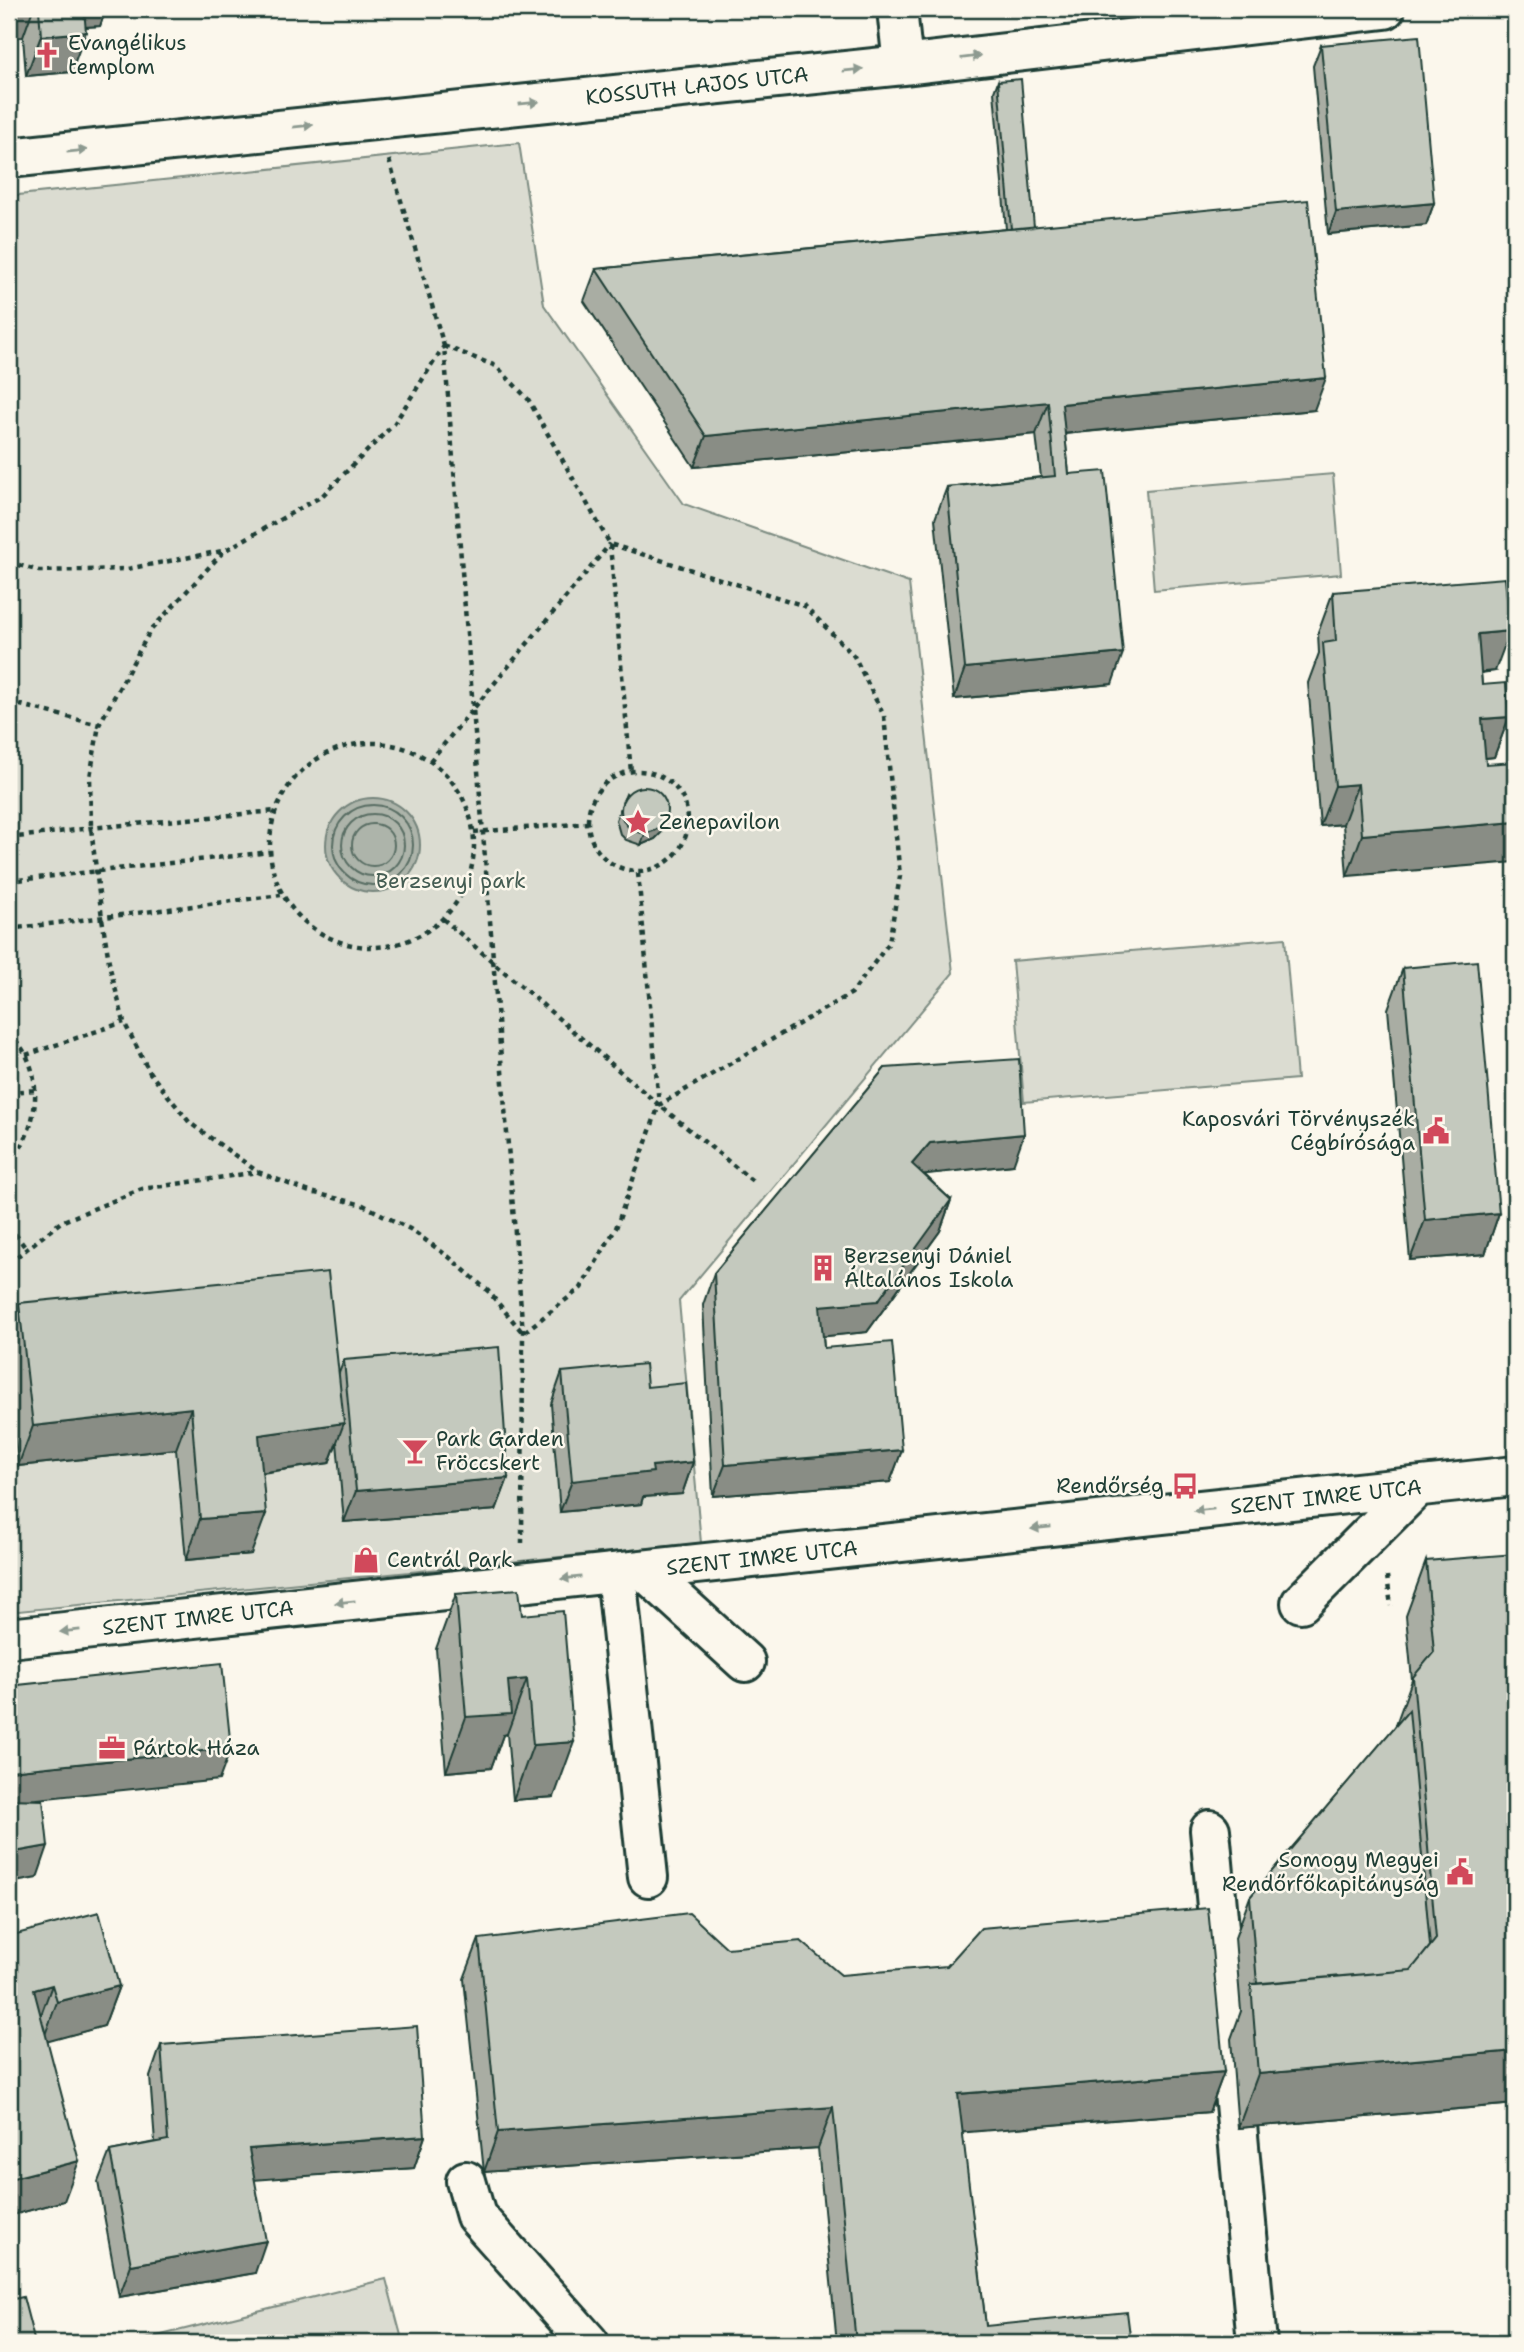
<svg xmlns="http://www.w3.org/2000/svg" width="1524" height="2352" font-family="'Shantell Sans',sans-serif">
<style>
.green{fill:#dbdcd1;stroke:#7d8c82;stroke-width:2}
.water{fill:#adb4aa;stroke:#74847b;stroke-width:2}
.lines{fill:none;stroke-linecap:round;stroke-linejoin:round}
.shore{stroke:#586d63;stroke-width:2}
.minor-casing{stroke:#1f3d34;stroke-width:44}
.path{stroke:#1f3d34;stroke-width:4.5;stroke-dasharray:5 5;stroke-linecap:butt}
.minor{stroke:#fbf7ec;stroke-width:38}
.wall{fill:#a9ada3;stroke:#1f3d34;stroke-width:2}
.shaded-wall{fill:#898d85;stroke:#1f3d34;stroke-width:2}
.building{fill:#c4c9be;stroke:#1f3d34;stroke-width:2}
.oneway{fill:#8d9a90}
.labels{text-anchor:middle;stroke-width:5;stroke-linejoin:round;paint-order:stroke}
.poi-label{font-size:21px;fill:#1f3d34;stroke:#fbf7ec;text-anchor:start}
.street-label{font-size:21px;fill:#1f3d34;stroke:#fbf7ec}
.park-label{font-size:21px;fill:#455d53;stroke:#fbf7ec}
</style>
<rect width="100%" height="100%" fill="#fbf7ec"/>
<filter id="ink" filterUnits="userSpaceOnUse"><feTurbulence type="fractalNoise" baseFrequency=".0143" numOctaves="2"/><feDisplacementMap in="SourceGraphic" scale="14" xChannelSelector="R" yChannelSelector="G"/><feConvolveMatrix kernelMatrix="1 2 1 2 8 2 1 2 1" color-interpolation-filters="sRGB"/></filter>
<g filter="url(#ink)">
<path class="green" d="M519,143L544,305L684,504L909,583L953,973L679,1301L701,1543L9,1612V196Z
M1333,474L1341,574L1154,590L1146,490Z
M1285,938L1297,1079L1024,1102L1012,961Z
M386,2279L403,2343H133V2342Z"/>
<path class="water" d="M326 845a47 47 0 1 1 94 0a47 47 0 1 1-94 0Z"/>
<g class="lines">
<path class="shore" d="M333 845a40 40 0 1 1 80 0a40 40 0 1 1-80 0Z
M342 845a31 31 0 1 1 62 0a31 31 0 1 1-62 0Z
M352 845a21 21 0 1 1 42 0a21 21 0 1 1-42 0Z"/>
<g class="minor-casing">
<path id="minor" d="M897,9L903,65
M9,158L903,65L1385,9
M644,1570L745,1662
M616,1573L648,1877
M1301,1603L1417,1487
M9,1638L1515,1476
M1210,1830L1257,2343
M466,2181L476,2216L589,2343"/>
</g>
<path class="path" d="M389,160L444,346L523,1333L522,1543
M444,346L496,366L528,399L610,544L805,606L854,656L884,716L900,876L889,943L852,993L659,1105L616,1228L581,1288L523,1333L488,1291L449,1257L410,1229L363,1205L307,1191L258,1172L190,1123L150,1073L124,1022L110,968L102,918L91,828L90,777L99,725L150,631L224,551L322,496L394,424Z
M610,545L631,772
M9,562L39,571L127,569L222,551
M9,702L99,725
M270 845a102 102 0 1 1 204 0a102 102 0 1 1-204 0Z
M430,761L610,544
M588 821a50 50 0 1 1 100 0a50 50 0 1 1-100 0Z
M474,832L588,823
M9,838L91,828L275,811
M638,873L659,1104
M9,881L270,852
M443,919L659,1105L754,1182
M9,929L281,895
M9,1032C14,1039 22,1047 26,1055C44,1090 34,1135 9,1164
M26,1055L124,1022
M9,1092L36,1090
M9,1226L25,1247
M9,1263L61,1222L142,1189L258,1172
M1387,1576L1391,1606"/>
<use href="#minor" class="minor"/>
</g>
<path class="wall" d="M9,9H106L100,26L85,27L71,72L26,76L23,37Z
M1321,45L1434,203L1426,225L1328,234L1313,66Z
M998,81L1034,227L1314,410L1065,434L1069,474L1112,684L954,699L935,519L947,487L1041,477L1036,434L694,467L584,301L596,269L1006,229L994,92Z
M1333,592L1495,671L1481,673L1482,685L1509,717L1494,757L1485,758L1347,876L1343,824L1320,826L1308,683L1319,653L1318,633Z
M626,794L661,833L655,839L641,845L626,840L620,834L616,820Z
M1403,968L1499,1213L1485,1254L1410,1260L1388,1009Z
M885,1068L1013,1165L924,1174L951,1200L940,1231L867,1332L823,1336L824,1348L902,1450L890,1482L713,1496L703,1305L714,1273Z
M19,1303L339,1373L344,1360L508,1478L496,1510L344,1522L337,1442L329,1463L262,1473L251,1554L186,1560L176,1449L18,1466L9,1380V1332Z
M562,1372L647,1387L693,1462L682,1494L643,1497L641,1504L560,1512L551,1404Z
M1426,1561L1515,2104L1238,2128L1231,2039L1241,2011L1235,1938L1250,1897L1395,1727L1412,1680L1406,1616Z
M456,1594L522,1615L554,1797L513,1800L507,1734L503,1735L491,1768L446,1772L436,1649Z
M9,1936L119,1986L104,2026L47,2041L64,2201L9,2216Z
M479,1939L727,1948L841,1975L1224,2072L1209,2112L962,2132L986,2326L1131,2343H837L818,2148L484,2172L464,1979Z
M161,2045L425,2136L414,2168L255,2179V2273L119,2297L98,2182L110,2151L155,2142L150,2077Z"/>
<path class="shaded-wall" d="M9,9H33L23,37L9,38Z
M75,9H106L100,26L68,28Z
M86,32L71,72L26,76L41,36Z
M1434,203L1426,225L1328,234L1336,212Z
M1326,378L1314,410L1050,435L1062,404Z
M1048,402L1036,434L694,467L706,436Z
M1510,631L1495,671L1463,674L1478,634Z
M1123,653L1112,684L954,699L965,668Z
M1509,717L1494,757L1467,760L1482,719Z
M1358,784L1343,824L1320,826L1335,786Z
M665,822L661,833L655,839L641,845L645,834Z
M1515,822V862L1347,876L1362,835Z
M1024,1134L1013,1165L918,1175L912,1164L930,1143Z
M951,1200L940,1231L867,1332L808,1338L820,1306Z
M1499,1213L1485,1254L1410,1260L1425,1220Z
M191,1408L176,1449L18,1466L33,1426Z
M344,1423L329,1463L244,1475L259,1435Z
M902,1450L890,1482L713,1496L725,1465Z
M693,1462L682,1494L643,1497L641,1504L560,1512L572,1481L652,1466Z
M508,1478L496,1510L344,1522L356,1491Z
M266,1514L251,1554L186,1560L200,1519Z
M527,1679L507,1734L503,1735L491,1768L446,1772L466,1717L508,1681Z
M574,1742L554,1797L513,1800L533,1745Z
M231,1748L219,1780L9,1802V1771Z
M48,1846L37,1878L9,1883V1853Z
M52,1985L37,2026L34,1990Z
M119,1986L104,2026L42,2043L57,2002Z
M1515,2051V2104L1238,2128L1258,2074Z
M1224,2072L1209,2112L943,2134L958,2094Z
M833,2107L818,2148L484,2172L498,2132Z
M425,2136L414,2168L238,2181L249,2149Z
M79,2161L64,2201L9,2216V2179Z
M266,2241L255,2273L119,2297L131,2265Z"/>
<path class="building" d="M39,9H84L86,32L41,36Z
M1419,36L1434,203L1336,212L1321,45Z
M1021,79L1034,227L1011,229L998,81Z
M1308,200L1326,378L1062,404L1069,474L1105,471L1123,653L965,668L947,487L1055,476L1048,402L706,436L596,269Z
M1505,578L1510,631L1478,634L1482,685L1506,683L1509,717L1482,719L1486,764L1515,762V822L1362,835L1358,784L1335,786L1323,643L1336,641L1333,592Z
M621 810a23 23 0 1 1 46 0a23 23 0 1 1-46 0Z
M1477,961L1499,1213L1425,1220L1403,968Z
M1019,1059L1024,1134L930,1143L912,1164L951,1200L878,1301L820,1306L824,1348L892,1342L902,1450L725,1465L714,1273L885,1068Z
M328,1272L344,1423L259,1435L266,1514L200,1519L191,1408L33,1426L19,1303Z
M499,1347L508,1478L356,1491L344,1360Z
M645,1364L647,1387L686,1383L693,1462L652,1466L653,1472L572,1481L562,1372Z
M1515,1554V2051L1258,2074L1251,1984L1411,1970L1436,1939L1413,1677L1434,1652L1426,1561Z
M519,1589L522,1615L563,1611L574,1742L533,1745L527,1679L508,1681L511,1714L466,1717L456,1594Z
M222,1663L231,1748L9,1771V1686Z
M1409,1710L1430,1946L1411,1970L1257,1984L1250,1897Z
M9,1799L43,1800L48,1846L9,1853Z
M1208,1908L1224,2072L958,2094L986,2326L1127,2312L1131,2343H856L833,2107L498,2132L479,1939L689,1913L727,1948L801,1941L841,1975L947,1966L981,1928Z
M99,1912L119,1986L57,2002L52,1985L34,1990L79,2161L9,2179V1936Z
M417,2026L425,2136L249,2149L266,2241L131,2265L110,2151L168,2140L161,2045Z
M23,2297L35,2343H9V2300Z"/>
<defs><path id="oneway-solid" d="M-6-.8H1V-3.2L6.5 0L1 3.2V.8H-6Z" transform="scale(1.75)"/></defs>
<g class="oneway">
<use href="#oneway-solid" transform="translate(971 57) rotate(-7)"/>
<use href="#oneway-solid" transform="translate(853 70) rotate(-6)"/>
<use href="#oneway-solid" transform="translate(529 103) rotate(-6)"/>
<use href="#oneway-solid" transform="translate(303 126) rotate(-6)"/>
<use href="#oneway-solid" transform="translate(77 151) rotate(-6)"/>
<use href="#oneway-solid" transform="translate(1204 1510) rotate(174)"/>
<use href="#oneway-solid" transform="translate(1041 1528) rotate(174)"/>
<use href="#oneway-solid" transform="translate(571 1578) rotate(174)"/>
<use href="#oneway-solid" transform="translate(345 1602) rotate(174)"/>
<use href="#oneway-solid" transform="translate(70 1631) rotate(174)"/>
</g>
</g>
<defs>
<g id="church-bare" transform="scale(2.1)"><path d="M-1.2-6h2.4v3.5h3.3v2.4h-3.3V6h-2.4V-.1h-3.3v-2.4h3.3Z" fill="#d1495b" stroke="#fbf7ec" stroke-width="2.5" paint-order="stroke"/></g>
<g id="sight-bare" transform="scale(2.1)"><path d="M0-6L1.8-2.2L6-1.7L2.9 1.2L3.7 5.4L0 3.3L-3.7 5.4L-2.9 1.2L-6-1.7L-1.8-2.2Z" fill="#d1495b" stroke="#fbf7ec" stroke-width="2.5" paint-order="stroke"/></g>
<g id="civic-bare" transform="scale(2.1)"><path d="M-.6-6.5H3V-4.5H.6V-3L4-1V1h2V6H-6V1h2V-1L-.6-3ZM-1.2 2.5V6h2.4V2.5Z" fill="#d1495b" stroke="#fbf7ec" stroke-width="2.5" paint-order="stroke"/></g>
<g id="building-bare" transform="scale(2.1)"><path d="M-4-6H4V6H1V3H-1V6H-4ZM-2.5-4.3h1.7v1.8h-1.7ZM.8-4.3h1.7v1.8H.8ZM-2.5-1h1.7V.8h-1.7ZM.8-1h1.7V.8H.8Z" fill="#d1495b" stroke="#fbf7ec" stroke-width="2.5" paint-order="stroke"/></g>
<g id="bar-bare" transform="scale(2.1)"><path d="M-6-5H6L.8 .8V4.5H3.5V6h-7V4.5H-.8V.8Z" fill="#d1495b" stroke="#fbf7ec" stroke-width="2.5" paint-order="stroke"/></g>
<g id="bus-bare" transform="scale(2.1)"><path d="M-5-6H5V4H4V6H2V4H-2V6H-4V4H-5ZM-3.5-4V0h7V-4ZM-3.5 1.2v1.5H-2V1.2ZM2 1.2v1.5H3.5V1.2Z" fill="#d1495b" stroke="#fbf7ec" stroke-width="2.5" paint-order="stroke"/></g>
<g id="shop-bare" transform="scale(2.1)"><path d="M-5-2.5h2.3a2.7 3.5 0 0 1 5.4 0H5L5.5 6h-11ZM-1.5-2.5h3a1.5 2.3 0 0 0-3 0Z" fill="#d1495b" stroke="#fbf7ec" stroke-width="2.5" paint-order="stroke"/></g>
<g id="office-bare" transform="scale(2.1)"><path d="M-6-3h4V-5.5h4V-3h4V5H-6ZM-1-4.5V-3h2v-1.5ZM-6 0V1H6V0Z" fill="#d1495b" stroke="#fbf7ec" stroke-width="2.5" paint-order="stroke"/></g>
</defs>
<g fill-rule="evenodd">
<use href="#church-bare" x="47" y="55"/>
<use href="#sight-bare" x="638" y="822"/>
<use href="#civic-bare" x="1436" y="1131"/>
<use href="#building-bare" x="823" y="1268"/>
<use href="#bar-bare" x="415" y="1451"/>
<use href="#bus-bare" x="1185" y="1486"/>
<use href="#shop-bare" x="366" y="1560"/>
<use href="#office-bare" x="112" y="1748"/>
<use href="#civic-bare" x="1460" y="1872"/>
</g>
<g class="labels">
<g class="poi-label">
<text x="68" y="50">Evangélikus<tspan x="68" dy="24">templom</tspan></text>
<text x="659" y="829">Zenepavilon</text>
<text x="1415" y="1126" text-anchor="end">Kaposvári Törvényszék<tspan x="1415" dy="24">Cégbírósága</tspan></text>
<text x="844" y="1263">Berzsenyi Dániel<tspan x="844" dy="24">Általános Iskola</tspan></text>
<text x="436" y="1446">Park Garden<tspan x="436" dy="24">Fröccskert</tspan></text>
<text x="1164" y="1493" text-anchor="end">Rendőrség</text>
<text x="387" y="1567">Centrál Park</text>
<text x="133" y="1755">Pártok Háza</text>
<text x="1439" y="1867" text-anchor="end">Somogy Megyei<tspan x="1439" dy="24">Rendőrfőkapitányság</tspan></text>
</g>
<g class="street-label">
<text transform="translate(697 86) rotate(-6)" y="7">KOSSUTH LAJOS UTCA</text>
<text transform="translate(1326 1497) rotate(-6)" y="7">SZENT IMRE UTCA</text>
<text transform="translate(762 1558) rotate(-6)" y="7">SZENT IMRE UTCA</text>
<text transform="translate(198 1618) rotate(-6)" y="7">SZENT IMRE UTCA</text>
</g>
<g class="park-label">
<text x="451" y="888">Berzsenyi park</text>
</g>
</g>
<rect width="1524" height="2352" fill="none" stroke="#fbf7ec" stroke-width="35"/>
<rect x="18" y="18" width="1489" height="2317" fill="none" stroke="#1f3d34" stroke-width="2.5" filter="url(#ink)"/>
</svg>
